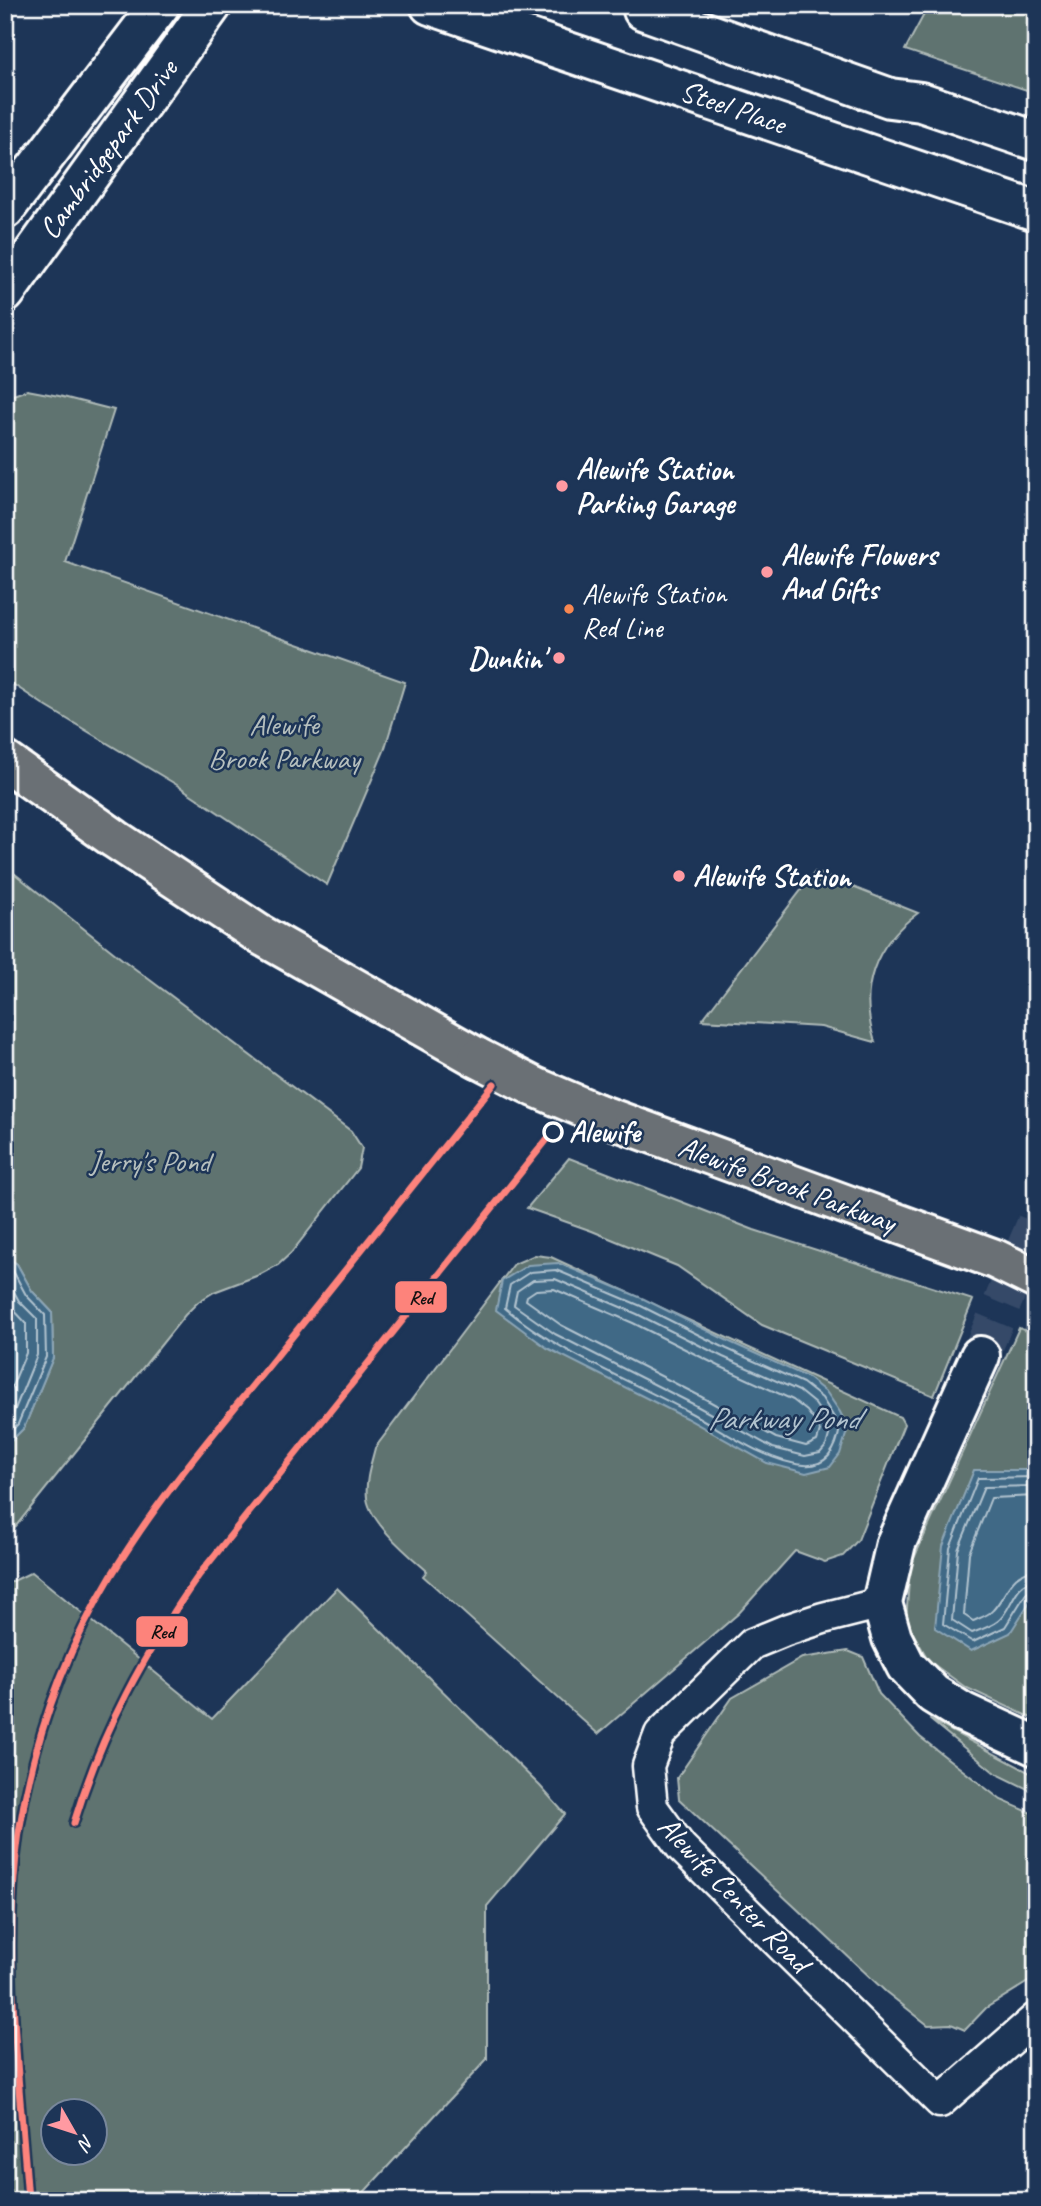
<svg xmlns="http://www.w3.org/2000/svg" width="1041" height="2206" font-family="Caveat,sans-serif">
<style>
.green{fill:#5e736f;stroke:#aeb9b7;stroke-width:2;fill-rule:evenodd}
.water{fill:#3f6986;stroke:#8ca5b6;stroke-width:2}
.lines{fill:none;stroke-linecap:round;stroke-linejoin:round}
.shore{stroke:#b2c3cf;stroke-width:2}
.secondary-tunnel{stroke:#344968;stroke-width:38;stroke-dasharray:38 19;stroke-linecap:butt}
.street-casing{stroke:#fff;stroke-width:35}
.secondary-casing{stroke:#fff;stroke-width:44}
.highway-casing{stroke:#fff;stroke-width:44}
.street{stroke:#1d3557;stroke-width:30}
.secondary{stroke:#1d3557;stroke-width:38}
.highway{stroke:#6b6f75;stroke-width:38}
.highway-bridge-casing{stroke:#fff;stroke-width:44;stroke-linecap:butt}
.highway-bridge{stroke:#6b6f75;stroke-width:38}
.metro-1-casing{stroke:#1d3557;stroke-width:12}
.metro-1{stroke:#fd837b;stroke-width:7}
.poi-dot{fill:#ff9aa2;stroke:#1d3557;stroke-width:2.5}
.bus-dot{fill:#f88751;stroke:#1d3557;stroke-width:2.5}
.stop-dot{fill:#1d3557;stroke:#fff;stroke-width:3.5}
.labels{text-anchor:middle;stroke-width:5;stroke-linejoin:round;paint-order:stroke}
.bus-label{font-size:28px;fill:#fff;stroke:#1d3557;text-anchor:start}
.street-label{font-size:30px;fill:#fff;stroke:#1d3557}
.poi-label{font-size:30px;font-weight:bold;fill:#fff;stroke:#1d3557;text-anchor:start}
.park-label{font-size:30px;fill:#b7c0be;stroke:#1d3557}
.stop-label{font-size:30px;font-weight:bold;fill:#fff;stroke:#1d3557;text-anchor:start}
.water-label{font-size:32px;font-style:italic;fill:#b2c3cf;stroke:#1d3557}
.line-badge{stroke:#1d3557;stroke-width:2.5}
.pale-badge-label{font-size:19px;text-anchor:middle;font-weight:bold;fill:#111}
</style>
<rect width="100%" height="100%" fill="#1d3557"/>
<filter id="ink" filterUnits="userSpaceOnUse"><feTurbulence type="fractalNoise" baseFrequency=".0143" numOctaves="2"/><feDisplacementMap in="SourceGraphic" scale="14" xChannelSelector="R" yChannelSelector="G"/><feConvolveMatrix kernelMatrix="1 2 1 2 8 2 1 2 1" color-interpolation-filters="sRGB"/></filter>
<g filter="url(#ink)">
<path class="green" d="M929,5H1036V93L905,50Z
M27,390L59,396L114,410L65,562L405,682L384,751L327,885L177,785L47,707L5,679V398Z
M5,866L122,959L351,1131L362,1148L358,1168L291,1253L278,1265L259,1275L214,1292L198,1302L185,1315L12,1531L5,1524V1447L24,1428L53,1357L52,1312L32,1291L17,1264L5,1256Z
M815,872L918,913C874,945 858,989 875,1042L821,1027L702,1020Z
M569,1158L754,1230L973,1300L934,1396L762,1325L677,1266L592,1231L527,1208Z
M535,1255L551,1257L900,1417L904,1424L858,1540L843,1556L825,1562L795,1551L739,1613L598,1734L423,1576L427,1571C409,1555 370,1523 367,1498C365,1481 371,1464 375,1448L514,1264Z
M1019,1328L1036,1335V1720L965,1687L929,1661L906,1621L910,1567Z
M32,1572L212,1719L337,1588L540,1786L565,1814L487,1906V2059L356,2201H5V1585ZM52,2112H94V2154H52Z
M848,1651L863,1657L879,1694L920,1737L1001,1800L1036,1815V1977L986,2008L965,2030L951,2024L928,2025L886,1992L679,1799L677,1778L732,1698L802,1658Z
M929,1719L1036,1776V1793L995,1773Z"/>
<path class="water" d="M5,1256L17,1264L32,1291L52,1312L53,1358L24,1428L5,1447Z
M558,1263L644,1299L730,1342L807,1377L827,1393L840,1412L848,1428L840,1454L830,1467L806,1473L767,1463L686,1418L547,1348L496,1310L502,1281L528,1265Z
M974,1470H1036V1592L1010,1633L971,1651L935,1628L943,1546Z"/>
<g class="lines">
<path class="shore" d="M5,1265L12,1269L26,1295L45,1315L46,1357L18,1424L5,1437
M556,1270L641,1306L727,1349L803,1383L822,1398L840,1427C837,1447 828,1467 804,1465C765,1462 722,1429 687,1411C627,1379 557,1352 505,1308L510,1285L530,1272Z
M5,1275L19,1301L37,1319V1355L11,1419L5,1425
M555,1279L637,1314L723,1357L799,1391L815,1404L831,1428L826,1446L820,1453L805,1456L773,1448L693,1404L555,1334L514,1305L517,1291L533,1280Z
M554,1289L633,1323L719,1366L793,1400L807,1411L818,1426L820,1431L817,1441L806,1446L776,1438L698,1395L561,1325L526,1300L527,1296L536,1290Z
M5,1298L11,1307L26,1323V1353L5,1403
M1036,1477L978,1478L950,1548L943,1624L973,1642L1005,1627L1027,1592L1036,1589
M1036,1486L984,1487L958,1550L952,1620L972,1633C980,1630 992,1626 998,1621C1013,1609 1013,1582 1036,1580
M1036,1496L991,1498L969,1553L964,1615L973,1621C980,1618 989,1615 993,1610C1008,1594 1010,1571 1036,1570"/>
<path class="secondary-tunnel" d="M980,1356L1036,1223"/>
<g class="street-casing">
<path id="street" d="M882,1603L823,1618L786,1630L752,1644L660,1734L648,1766L652,1807L681,1847L940,2102L1036,2018"/>
</g>
<g class="secondary-casing">
<path id="secondary" d="M430,5L1036,211
M643,10L890,98L921,102L1036,141
M5,209L160,5
M5,293L212,5
M980,1356L896,1543L882,1603L892,1638L906,1666L933,1694L962,1712L1036,1746"/>
</g>
<g class="highway-casing">
<path id="highway" d="M5,761L115,839L259,934L478,1058
M596,1113L995,1259L1036,1279"/>
</g>
<use href="#street" class="street"/>
<use href="#secondary" class="secondary"/>
<use href="#highway" class="highway"/>
<g class="highway-bridge-casing">
<path id="highway-bridge" d="M478,1058L535,1087L596,1113"/>
</g>
<use href="#highway-bridge" class="highway-bridge"/>
<g class="metro-1-casing">
<path id="metro-1" d="M74,1823C102,1730 144,1654 199,1575L553,1132
M28,2201C20,2079 1,1954 19,1832C33,1742 64,1654 111,1576C159,1496 221,1425 279,1353C351,1263 422,1174 494,1084"/>
</g>
<use href="#metro-1" class="metro-1"/>
</g>
</g>
<g class="poi-dot">
<circle cx="562" cy="486" r="7"/>
<circle cx="767" cy="572" r="7"/>
<circle cx="559" cy="658" r="7"/>
<circle cx="679" cy="876" r="7"/>
</g>
<circle class="bus-dot" cx="569" cy="609" r="6"/>
<circle class="stop-dot" cx="553" cy="1132" r="9"/>
<g class="labels">
<g class="bus-label">
<text x="582" y="603">Alewife Station<tspan x="582" dy="34">Red Line</tspan></text>
</g>
<g class="street-label">
<text transform="translate(733 107) rotate(19)" y="10">Steel Place</text>
<text transform="translate(108 149) rotate(-54)" y="10">Cambridgepark Drive</text>
<text transform="translate(787 1184) rotate(20)" y="10">Alewife Brook Parkway</text>
<text transform="translate(734 1894) rotate(46)" y="10">Alewife Center Road</text>
</g>
<g class="poi-label">
<text x="576" y="479">Alewife Station<tspan x="576" dy="34">Parking Garage</tspan></text>
<text x="781" y="565">Alewife Flowers<tspan x="781" dy="34">And Gifts</tspan></text>
<text x="545" y="668" text-anchor="end">Dunkin'</text>
<text x="693" y="886">Alewife Station</text>
</g>
<g class="park-label">
<text x="284" y="734">Alewife<tspan x="284" dy="34">Brook Parkway</tspan></text>
<text x="150" y="1171">Jerry's Pond</text>
</g>
<g class="stop-label">
<text x="569" y="1142">Alewife</text>
</g>
<g class="water-label">
<text x="783" y="1429">Parkway Pond</text>
</g>
</g>
<g class="line-badge">
<rect x="394" y="1280" width="54" height="34" rx="7" fill="#fd837b"/>
<rect x="135" y="1615" width="54" height="33" rx="7" fill="#fd837b"/>
</g>
<g class="pale-badge-label">
<text x="421" y="1304">Red</text>
<text x="162" y="1638">Red</text>
</g>
<rect width="1041" height="2206" fill="none" stroke="#1d3557" stroke-width="28"/>
<rect x="14" y="14" width="1013" height="2178" fill="none" stroke="#fff" stroke-width="2.5" filter="url(#ink)"/>
<g transform="translate(74 2132) rotate(129)"><circle r="33" fill="#1d3557" stroke="#77869a" stroke-width="2"/>
<path d="M0-5L12 26L0 18L-12 26Z" fill="#ff9aa2"/>
<text y="-10" font-size="19" font-weight="bold" text-anchor="middle" fill="#ffffff">N</text>
</g>
</svg>
